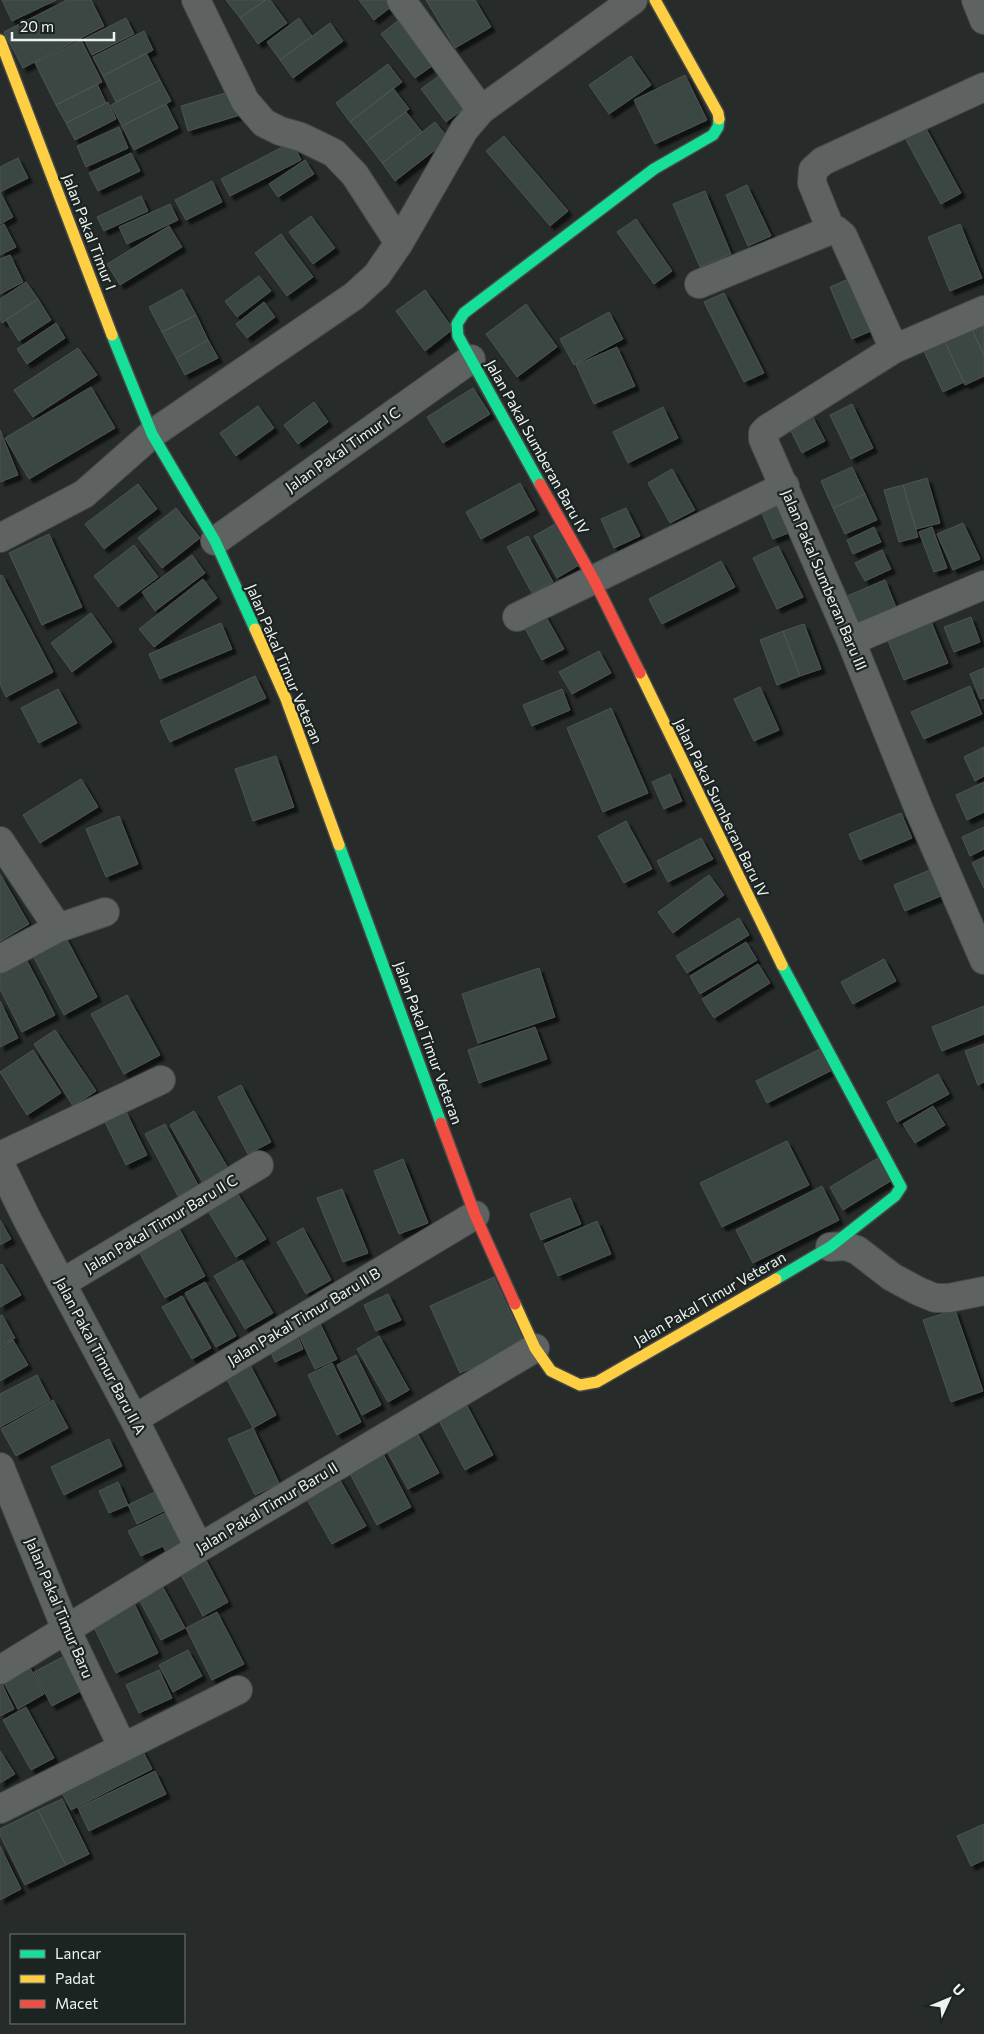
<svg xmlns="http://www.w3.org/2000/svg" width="984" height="2034" font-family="Commissioner,sans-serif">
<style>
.building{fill:#3a4743;stroke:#4f5351;filter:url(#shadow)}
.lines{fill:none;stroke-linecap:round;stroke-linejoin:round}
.street-casing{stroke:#454947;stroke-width:30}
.fast-casing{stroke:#454947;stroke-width:14}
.slow-casing{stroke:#454947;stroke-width:14}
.jam-casing{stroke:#454947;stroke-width:14}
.street{stroke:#5e6260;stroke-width:28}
.fast{stroke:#16e098;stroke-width:11}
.slow{stroke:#ffcf43;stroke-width:11}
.jam{stroke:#f24e42;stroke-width:11}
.labels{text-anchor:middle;stroke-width:4.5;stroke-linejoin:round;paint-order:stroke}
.street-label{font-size:15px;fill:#eef3f1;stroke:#1c2421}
</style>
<defs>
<filter id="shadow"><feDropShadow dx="4.5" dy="4.5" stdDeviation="1" flood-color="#0009"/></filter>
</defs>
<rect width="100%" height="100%" fill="#272c2a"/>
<path class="building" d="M2,0H56L12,21Z
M67,0H91L104,26L23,68L4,32Z
M226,0H266L240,18Z
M265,0H270L287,23L258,44L240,18Z
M359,0H394L396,3L374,20Z
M426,0H475L491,27L455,48Z
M404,16L439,61L415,78L381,34Z
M126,18L134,34L92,55L84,39Z
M299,18L312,36L280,60L267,42Z
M330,23L343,41L293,78L280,60Z
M144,31L153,50L103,76L93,57Z
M81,40L102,82L56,105L35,63Z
M146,53L160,80L116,102L103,76Z
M631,56L651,85L609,114L589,85Z
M388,64L402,82L350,122L336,103Z
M443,73L468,105L446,122L421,89Z
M685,75L707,120L655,144L634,100Z
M160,80L171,101L122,126L111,105Z
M97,84L106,103L66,123L56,105Z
M393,88L409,109L366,142L350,122Z
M232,91L240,115L188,131L181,106Z
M108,102L116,119L75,140L66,123Z
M166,104L178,128L134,150L122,126Z
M406,112L422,132L382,163L366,142Z
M435,122L449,139L395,181L382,163Z
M924,125L961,193L941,204L904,136Z
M119,127L128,148L86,167L77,146Z
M504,136L568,211L550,226L486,151Z
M292,142L301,160L230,196L221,179Z
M131,153L140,171L98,191L89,173Z
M18,158L28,178L0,192V167Z
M305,160L314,174L278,197L269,184Z
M212,181L222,202L186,220L175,200Z
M747,185L771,236L748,246L726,195Z
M705,191L731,254L700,267L673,204Z
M0,192L13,217L0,224Z
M141,196L148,211L104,231L97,217Z
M170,204L178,220L127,244L119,227Z
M311,216L335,248L313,264L289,232Z
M636,219L672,271L654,284L617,232Z
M4,224L16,247L0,255V226Z
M960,224L982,278L950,291L928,237Z
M169,226L182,247L120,285L107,264Z
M281,234L313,277L287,296L255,253Z
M10,255L23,282L0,294V259Z
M259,276L271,291L237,317L225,301Z
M856,276L878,328L852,339L830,287Z
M26,282L38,299L2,323L0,319V299Z
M182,289L196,315L162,332L149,307Z
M425,290L453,329L425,351L396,311Z
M724,293L764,373L744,382L704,302Z
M38,299L51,320L19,341L6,320Z
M264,302L275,317L247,338L236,324Z
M526,304L557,347L517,377L486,334Z
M609,312L623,339L574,365L560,339Z
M196,315L208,340L176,358L162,332Z
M984,316V356L971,327Z
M56,323L65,338L27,364L17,349Z
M971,327L984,356V376L965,385L944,340Z
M208,340L218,358L185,375L176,358Z
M944,340L964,382L943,392L923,349Z
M617,347L635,386L594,404L576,365Z
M78,348L97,375L33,417L14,390Z
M91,387L115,428L29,479L5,438Z
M473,388L490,414L443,443L427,417Z
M314,402L328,422L298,444L284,425Z
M852,404L873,448L851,459L830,415Z
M258,406L274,428L236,456L220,433Z
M663,407L678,438L628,463L613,432Z
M812,416L825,441L802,453L789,427Z
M0,430L18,475L0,482Z
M852,467L865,494L833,508L821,481Z
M672,469L695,510L670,523L648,483Z
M927,478L940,523L916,529L903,485Z
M520,483L535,510L481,539L466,512Z
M138,484L157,509L104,549L85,524Z
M903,485L918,537L899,542L884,490Z
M865,494L877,520L845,534L833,508Z
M784,501L796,530L773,539L761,511Z
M176,508L200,538L162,568L138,538Z
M626,508L640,536L614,548L601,519Z
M557,523L579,565L557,578L534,536Z
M963,523L980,559L953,570L937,534Z
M874,527L881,542L853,554L847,540Z
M932,527L947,568L934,572L919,532Z
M49,534L82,607L42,625L9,553Z
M528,536L553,582L532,593L507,547Z
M134,545L158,577L118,607L94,576Z
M778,546L803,597L777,609L753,558Z
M882,550L891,569L865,581L855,563Z
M192,555L205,573L155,611L142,592Z
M721,561L735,587L662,624L649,599Z
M2,575L53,672L6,697L0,684V576Z
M203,579L217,598L154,647L139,629Z
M885,580L896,607L858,623L847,596Z
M541,608L564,649L542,660L520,619Z
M91,613L112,642L72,672L51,643Z
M971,617L980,642L954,652L944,627Z
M930,619L948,663L904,680L886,636Z
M221,623L232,649L160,679L149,654Z
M804,624L821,669L800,676L783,631Z
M783,631L800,676L777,685L760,640Z
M599,651L611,673L572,694L559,672Z
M984,668V698L980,699L970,674Z
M255,676L266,698L170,742L160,721Z
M970,686L982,714L924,739L911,712Z
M760,687L779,730L754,741L734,699Z
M58,689L77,723L39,743L21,708Z
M562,689L570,710L532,726L523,705Z
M611,708L648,793L603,812L567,728Z
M984,747V776L975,781L964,757Z
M276,756L294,807L253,821L235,769Z
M670,774L682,801L664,809L652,782Z
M81,779L98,807L40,843L23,815Z
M984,782V812L967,820L956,795Z
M901,813L912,838L860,860L849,834Z
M119,816L138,864L106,877L86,829Z
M626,821L652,869L624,883L598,836Z
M984,827V849L970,856L962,837Z
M701,838L713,859L668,882L657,861Z
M984,857V888L972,863Z
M939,866L950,892L905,911L894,885Z
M0,874L29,924L0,941Z
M709,875L724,895L673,933L658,912Z
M739,918L749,935L687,973L676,956Z
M63,932L97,997L64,1015L30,950Z
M746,942L757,960L700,994L690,976Z
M24,955L55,1015L22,1032L0,989V967Z
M884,959L896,981L853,1004L841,982Z
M758,964L770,983L714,1018L702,999Z
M539,968L555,1017L478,1043L462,994Z
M127,995L160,1055L124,1074L91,1014Z
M0,1001L18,1038L0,1047Z
M984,1006V1034L942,1051L932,1027Z
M535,1027L547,1059L479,1083L468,1050Z
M55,1030L96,1091L73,1106L34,1044Z
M984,1044V1082L978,1085L965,1051Z
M822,1048L832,1070L767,1103L756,1081Z
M33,1050L61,1093L27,1115L0,1072Z
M938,1074L949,1094L897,1122L887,1102Z
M241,1085L271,1142L248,1154L218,1097Z
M933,1106L945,1125L915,1143L903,1124Z
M194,1111L228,1168L203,1183L170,1125Z
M126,1112L147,1155L126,1165L105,1122Z
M165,1124L198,1185L178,1196L145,1134Z
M787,1141L809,1185L722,1227L700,1183Z
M878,1158L892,1180L843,1210L830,1187Z
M403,1159L428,1223L399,1234L374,1171Z
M232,1185L266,1239L236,1257L203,1203Z
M822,1186L839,1220L753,1263L736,1230Z
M342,1189L368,1253L343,1262L317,1198Z
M570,1198L581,1224L541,1240L530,1214Z
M0,1220L11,1239L0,1245Z
M597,1221L611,1254L558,1276L544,1244Z
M177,1225L205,1276L165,1298L136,1247Z
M303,1228L331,1280L306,1294L277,1242Z
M242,1260L273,1313L245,1329L214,1276Z
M2,1264L21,1295L0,1307V1265Z
M494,1277L525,1345L460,1373L430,1306Z
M205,1282L236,1336L216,1347L185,1293Z
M388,1294L401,1320L376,1331L364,1305Z
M182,1296L211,1348L192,1359L162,1307Z
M955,1310L983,1391L951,1402L923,1320Z
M2,1315L15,1338L0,1346V1316Z
M317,1317L337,1359L315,1369L295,1327Z
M294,1328L303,1349L275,1362L266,1341Z
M379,1336L409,1390L388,1402L357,1349Z
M13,1340L28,1365L0,1381V1348Z
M356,1355L381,1405L362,1415L337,1365Z
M249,1363L276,1415L253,1428L225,1376Z
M332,1363L361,1422L337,1435L308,1375Z
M37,1375L50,1400L0,1427V1394Z
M53,1400L68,1428L16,1456L1,1429Z
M465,1402L493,1455L465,1470L437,1417Z
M253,1428L279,1483L255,1495L228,1439Z
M415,1429L439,1473L408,1489L384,1446Z
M109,1439L122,1466L64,1495L51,1467Z
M380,1448L411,1507L377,1525L346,1466Z
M337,1475L366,1526L332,1544L304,1494Z
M118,1482L128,1505L109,1513L99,1491Z
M163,1488L172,1507L137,1524L128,1505Z
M169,1511L187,1550L169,1558L163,1546L141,1556L128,1531Z
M201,1551L228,1602L203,1616L176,1565Z
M158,1578L185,1628L161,1640L134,1590Z
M133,1601L158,1653L116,1673L91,1621Z
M217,1612L244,1664L212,1680L186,1628Z
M188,1650L202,1676L173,1692L159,1665Z
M74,1651L92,1685L52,1706L34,1672Z
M26,1660L44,1694L18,1709L0,1675Z
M159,1670L172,1698L139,1713L126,1685Z
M0,1680L14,1709L0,1716Z
M26,1707L54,1758L31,1770L3,1720Z
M137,1740L152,1769L71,1810L56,1781Z
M0,1751L15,1774L0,1783Z
M155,1771L166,1794L89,1831L78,1808Z
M62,1799L89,1854L66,1865L38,1810Z
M38,1810L66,1865L25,1885L0,1835V1829Z
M984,1824V1860L971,1866L957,1836Z
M0,1846L21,1889L0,1900Z"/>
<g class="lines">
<g class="street-casing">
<path id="street" d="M196,0L245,101L264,123L280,131L301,137L334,153L355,175L399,243
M401,0L481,110
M976,0L984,20
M831,230L812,183L813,170L823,161L984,87
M699,284L831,230H836L843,236L894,349
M984,310L894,349L767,429L763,433V439L851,641L920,812L984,960
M0,538L84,494L152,434L354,296L377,275L399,243L464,130L481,110L633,0
M215,541L471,359
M517,617L785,486
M851,641L984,585
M0,841L58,928
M0,959L58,928L105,912
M0,1156L161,1080
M0,1164L27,1219L134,1419L199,1548
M830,1247L845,1246L857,1250L892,1277L918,1291L935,1298H949L984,1291
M62,1283L259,1165
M134,1419L475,1215
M0,1467L66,1629L122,1746
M0,1670L199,1548L535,1348
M0,1809L238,1690"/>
</g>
<g class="fast-casing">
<path id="fast" d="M112,335L152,434L215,541L255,629
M540,484L458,336L457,324L464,313L654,169L713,135L718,127L719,119
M339,845L441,1123
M776,1279L830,1247L895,1196L901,1187L782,965"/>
</g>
<g class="slow-casing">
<path id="slow" d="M655,0L718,113L719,119
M0,40L112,335
M255,629L286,699L339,845
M640,673L782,965
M515,1304L535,1348L551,1371L580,1385L597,1382L776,1279"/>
</g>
<g class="jam-casing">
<path id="jam" d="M540,484L594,580L640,673
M441,1123L475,1215L515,1304"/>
</g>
<use href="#street" class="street"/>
<use href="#fast" class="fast"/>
<use href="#slow" class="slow"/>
<use href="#jam" class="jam"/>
</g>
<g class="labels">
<g class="street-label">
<text transform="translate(89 232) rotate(69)" y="5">Jalan Pakal Timur I</text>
<text transform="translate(537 447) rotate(61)" y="5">Jalan Pakal Sumberan Baru IV</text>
<text transform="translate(343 450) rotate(-35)" y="5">Jalan Pakal Timur I C</text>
<text transform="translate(824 580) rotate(67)" y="5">Jalan Pakal Sumberan Baru III</text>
<text transform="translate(284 664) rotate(67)" y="5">Jalan Pakal Timur Veteran</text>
<text transform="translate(721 808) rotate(64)" y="5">Jalan Pakal Sumberan Baru IV</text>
<text transform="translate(428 1043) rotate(70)" y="5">Jalan Pakal Timur Veteran</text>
<text transform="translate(161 1224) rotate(-31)" y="5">Jalan Pakal Timur Baru II C</text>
<text transform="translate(710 1299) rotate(-30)" y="5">Jalan Pakal Timur Veteran</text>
<text transform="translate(304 1317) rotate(-31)" y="5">Jalan Pakal Timur Baru II B</text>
<text transform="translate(100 1356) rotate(62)" y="5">Jalan Pakal Timur Baru II A</text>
<text transform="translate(267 1508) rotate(-31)" y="5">Jalan Pakal Timur Baru II</text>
<text transform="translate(59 1608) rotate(67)" y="5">Jalan Pakal Timur Baru</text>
</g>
</g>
<rect x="10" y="1934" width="175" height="90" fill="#1c2421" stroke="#707774"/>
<rect x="20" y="1950" width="25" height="8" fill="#16e098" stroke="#707774"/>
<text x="55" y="1959" font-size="15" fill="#eef3f1">Lancar</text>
<rect x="20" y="1975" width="25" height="8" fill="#ffcf43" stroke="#707774"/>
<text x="55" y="1984" font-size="15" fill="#eef3f1">Padat</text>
<rect x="20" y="2000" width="25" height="8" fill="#f24e42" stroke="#707774"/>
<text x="55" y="2009" font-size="15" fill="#eef3f1">Macet</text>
<g transform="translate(949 1999) rotate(46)" stroke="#1c2421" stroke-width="4" paint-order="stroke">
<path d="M0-4L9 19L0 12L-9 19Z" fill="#eef3f1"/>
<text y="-8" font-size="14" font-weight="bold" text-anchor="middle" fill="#eef3f1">U</text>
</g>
<path d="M12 32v8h102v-8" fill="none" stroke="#eef3f1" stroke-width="2.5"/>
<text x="20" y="32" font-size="15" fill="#eef3f1" stroke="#1c2421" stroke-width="4" paint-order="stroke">20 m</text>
</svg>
